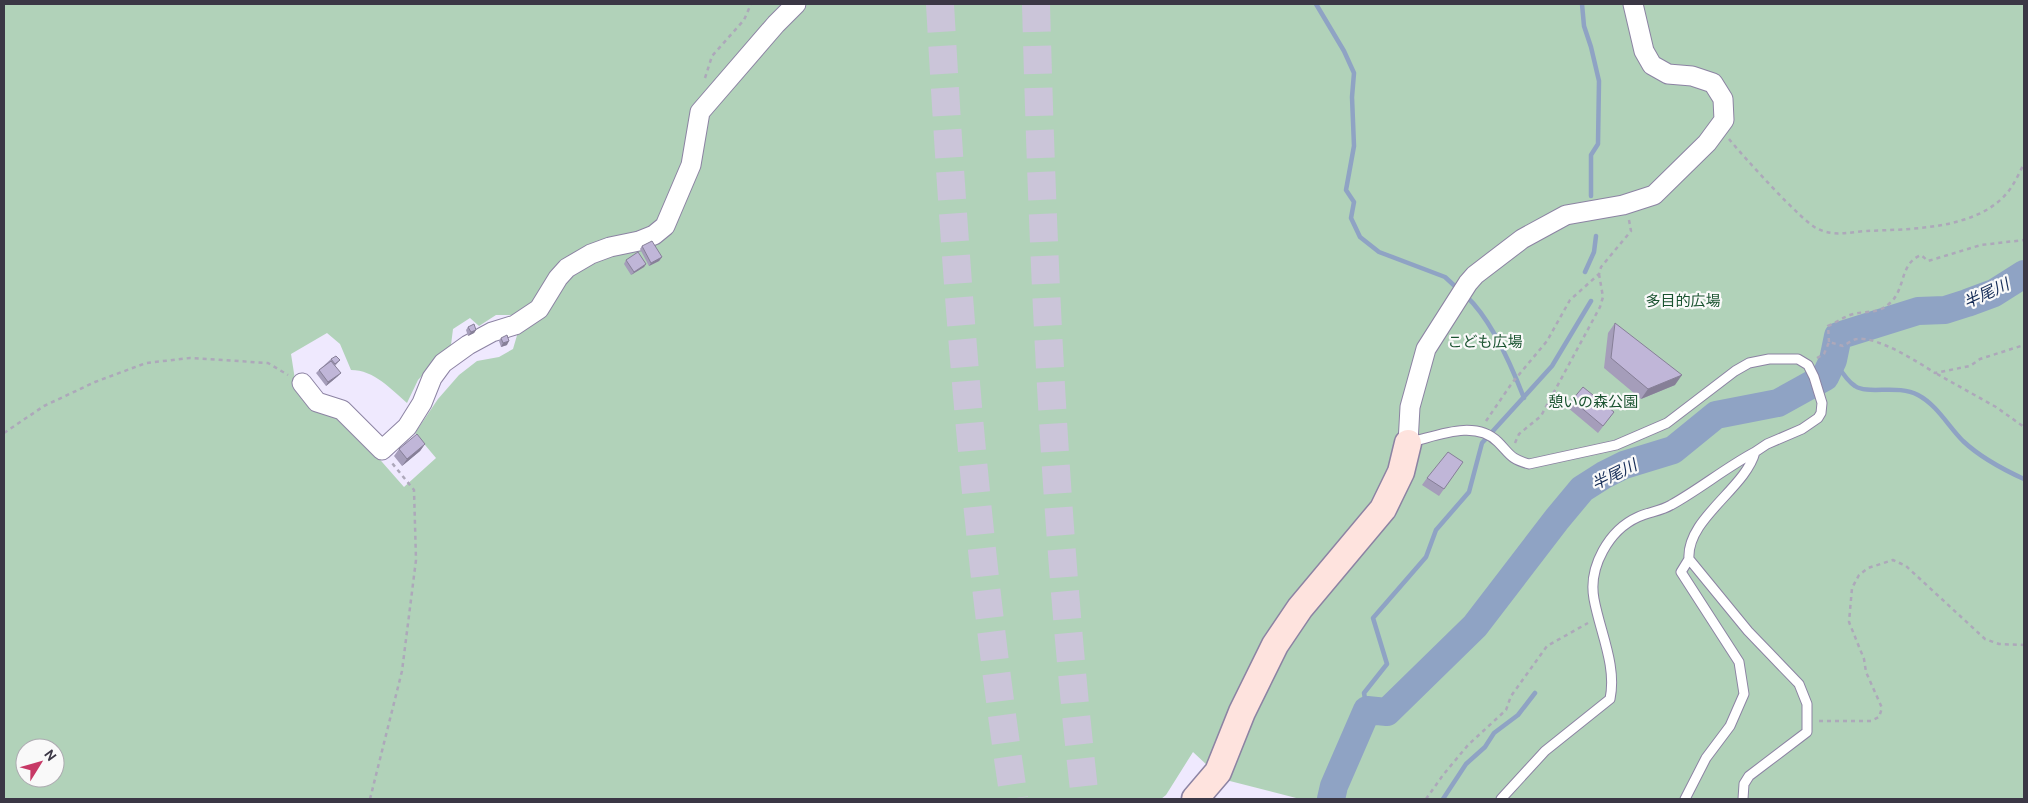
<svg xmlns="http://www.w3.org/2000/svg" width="2028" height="803" font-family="Cabin,'Noto Sans JP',sans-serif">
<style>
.green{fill:#b1d2b9;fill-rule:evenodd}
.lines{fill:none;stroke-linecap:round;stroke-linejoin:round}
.stream{stroke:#8fa3c4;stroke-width:4.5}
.river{stroke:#8fa3c4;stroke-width:28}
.highway-tunnel{stroke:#cbc5d9;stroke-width:28;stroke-dasharray:28 14;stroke-linecap:butt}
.lane-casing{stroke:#8c83a3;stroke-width:11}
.street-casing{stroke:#8c83a3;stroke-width:21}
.secondary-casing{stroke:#8c83a3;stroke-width:29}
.path{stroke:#ada8ba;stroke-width:2.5;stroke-dasharray:4 4;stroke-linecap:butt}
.lane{stroke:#fff;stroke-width:9}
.street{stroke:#fff;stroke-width:19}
.secondary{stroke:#fee3de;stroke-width:26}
.wall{fill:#a59dba}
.shaded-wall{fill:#867f97}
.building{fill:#c0b6d8;stroke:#867f97}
.labels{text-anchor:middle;stroke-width:4.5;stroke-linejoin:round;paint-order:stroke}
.park-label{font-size:15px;fill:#1a5330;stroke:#f9f9f9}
.water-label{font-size:16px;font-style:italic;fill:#162d58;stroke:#f9f9f9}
</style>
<rect width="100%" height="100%" fill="#efe9fe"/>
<path class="green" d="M4,4H2024V799H1300L1222,779L1193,752L1166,795L1161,799H4ZM496,315H518V332L513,349L499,357L477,361L459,375L438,399L415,433L436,458L404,487L339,413L296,386L291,354L327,333L340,344L351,370C374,370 391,389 407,403L418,380L451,345L453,329L470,318L479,326ZM25,748H55V778H25Z"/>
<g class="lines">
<path class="stream" d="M1316,4L1344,51L1354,73L1352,97L1354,146L1346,190L1354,202L1351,218L1360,237L1379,252L1445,277L1458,289
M1582,4L1584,26L1591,47L1599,81L1598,144L1591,155V196
M1585,272L1594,252L1596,236
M1466,296C1491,319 1512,367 1524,398
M1830,366L1836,363C1841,371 1847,381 1855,386C1868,395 1898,384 1918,395C1937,405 1948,426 1963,441C1981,458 2002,469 2024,479
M1367,710L1364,693L1387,664L1373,618L1426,557L1436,530L1469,492L1482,443L1552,366L1591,301
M1443,799L1466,764L1485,747L1494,733L1518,715L1535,693"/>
<path class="river" d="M1331,799L1334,786L1367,710L1387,712L1475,626L1557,519L1582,489L1604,475L1624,465L1673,450L1716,415L1778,403L1825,377L1833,360L1838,336L1918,311L1945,310L1967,303L1994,293L2024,274"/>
<path class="highway-tunnel" d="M940,4C955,269 974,536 1014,799
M1036,4C1043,269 1055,535 1085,799"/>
<g class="lane-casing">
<path id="lane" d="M1411,442C1437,436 1475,419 1498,442C1510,454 1510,459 1529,464L1616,445L1667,423L1735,371L1749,363L1769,359H1798L1808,365L1814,377L1822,403L1821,413L1818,418L1802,429L1767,444L1755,452C1746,488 1686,519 1689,559L1748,631L1799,684L1807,704V732L1749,776L1744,784L1743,799
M1501,799L1545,751L1610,699C1617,666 1600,632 1594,599C1588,567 1609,530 1638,517C1649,512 1661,511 1671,505C1700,489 1725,468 1755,452
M1685,799L1706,758L1730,726L1744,694L1739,662L1681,572L1689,559"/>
</g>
<g class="street-casing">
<path id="street" d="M302,383L317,402L342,410L382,450L407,427L422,403L432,378L443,363L468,345L492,332L515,325L539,309L558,278L567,268L591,254L610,247L639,241L654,235L665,226L691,165L700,112L776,24L796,4
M1408,443L1410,407L1426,349L1468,283L1475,275L1522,239L1566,215L1623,205L1654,195L1707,143L1724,120L1723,99L1713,83L1692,76L1668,74L1652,65L1644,51L1633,4"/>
</g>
<g class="secondary-casing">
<path id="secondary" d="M1195,799L1218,772L1242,712L1275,645L1300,608L1383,509L1401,472L1408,443"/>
</g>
<path class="path" d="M705,78L712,56L744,20L751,4
M1729,139C1742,155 1803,223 1818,229C1835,237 1849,232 1866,231C1910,229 1976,230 2007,193C2014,185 2019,173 2024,164
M1829,342L1828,326C1835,323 1842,318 1850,315C1864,310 1878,315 1890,303C1906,289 1899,264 1921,255L1928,261L1981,245L2024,240
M1817,358L1824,354L1829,342L1843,346C1847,344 1853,339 1857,339C1877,336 1918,362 1935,373L1970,366L1980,359L2024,345
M1937,374L1996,407L2024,427
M1486,421L1512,383L1547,341L1570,300L1599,274L1601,267L1631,231L1629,220
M4,433L44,406L95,382L146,363L190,358L268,363L288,375
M1515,443L1519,434L1541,416L1600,307L1603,297L1599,274
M1819,721H1871L1879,717L1882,708L1866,672L1864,659L1849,622L1852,588L1859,575L1868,568L1893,560L1906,566L1985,639L1999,644L2024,645
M370,799L402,671L416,560L414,490L392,463
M1426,799L1443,775L1468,745L1506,710L1511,696L1547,646L1588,623"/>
<use href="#lane" class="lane"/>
<use href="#street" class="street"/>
<use href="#secondary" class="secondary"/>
</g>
<path class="wall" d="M642,246L662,257L659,261L649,266L640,249Z
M626,260L646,264L644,267L631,275L624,264Z
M1615,323L1675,385L1641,399L1604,368L1608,333Z
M468,327L476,330L474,333L468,336L466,330Z
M501,338L507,345L501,347L499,341Z
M331,359L340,360L335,366L338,376L326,386L316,373L319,370Z
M1572,400L1614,412L1598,433L1567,407Z
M425,444L420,451L402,466L394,456L399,449Z
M1463,462L1439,496L1422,485L1427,478Z"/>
<path class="shaded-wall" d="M662,257L659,261L649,266L651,263Z
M646,264L644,267L631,275L634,272Z
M476,330L474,333L468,336L471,332Z
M509,341L507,345L501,347L503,343Z
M341,373L338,376L326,386L328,382Z
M1682,375L1675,385L1641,399L1648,389Z
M425,444L420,451L402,466L407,459Z"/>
<path class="building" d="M652,241L662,257L651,263L642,246Z
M638,252L646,264L634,272L626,260Z
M1615,323L1682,375L1648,389L1611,358Z
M474,324L476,330L471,332L468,327Z
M507,335L509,341L503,343L501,338Z
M336,356L340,360L335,364L331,359Z
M331,361L341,373L328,382L319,370Z
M1583,387L1614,412L1603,426L1572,400Z
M417,434L425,444L407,459L399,449Z
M1448,452L1463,462L1444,489L1427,478Z"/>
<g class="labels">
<g class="park-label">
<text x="1683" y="306">多目的広場</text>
<text x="1485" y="347">こども広場</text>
<text x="1593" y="407">憩いの森公園</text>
</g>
<g class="water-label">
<text transform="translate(1986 293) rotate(-25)" y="6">半尾川</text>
<text transform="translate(1614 474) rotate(-26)" y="6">半尾川</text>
</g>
</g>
<rect width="2028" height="803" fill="none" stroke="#3b3745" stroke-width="10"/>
<g transform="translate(40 763) rotate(53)"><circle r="24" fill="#f9f9f9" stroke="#adabb1"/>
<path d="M0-4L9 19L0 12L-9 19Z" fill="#c73966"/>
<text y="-8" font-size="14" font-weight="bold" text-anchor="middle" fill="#3b3745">N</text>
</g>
</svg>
